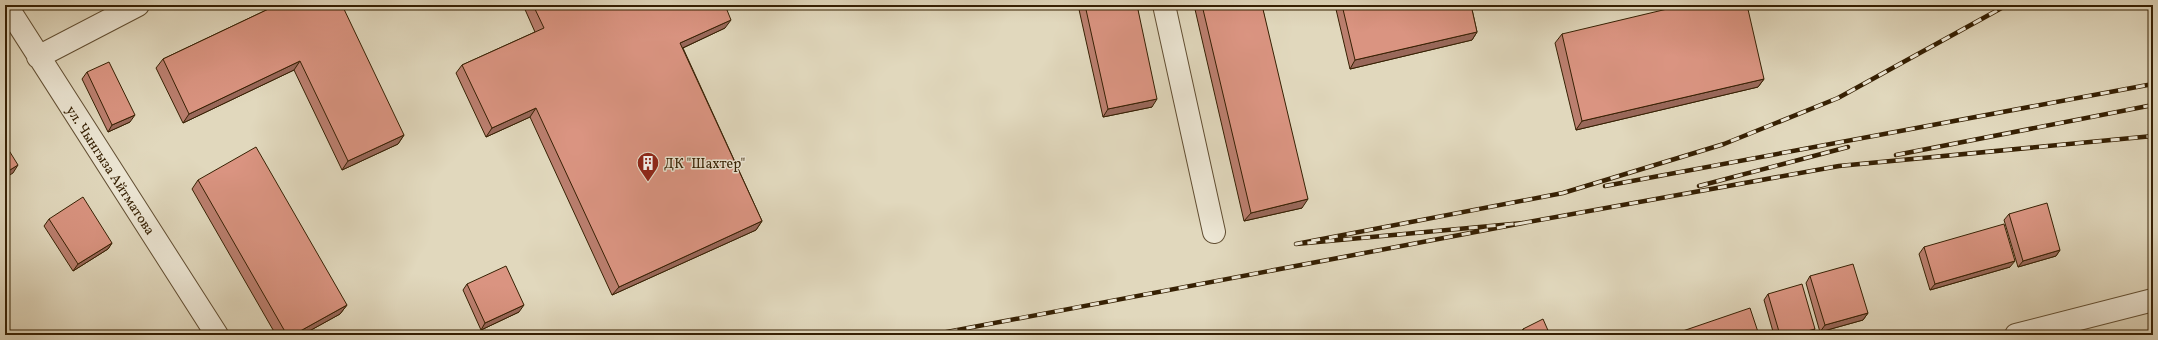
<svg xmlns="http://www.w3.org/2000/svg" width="2158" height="340" font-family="Vollkorn,serif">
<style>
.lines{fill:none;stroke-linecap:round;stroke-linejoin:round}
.street-casing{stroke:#614e32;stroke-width:24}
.street{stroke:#ece6d4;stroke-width:22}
.rail-casing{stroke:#362003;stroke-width:4.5}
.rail{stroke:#ece6d4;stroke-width:3;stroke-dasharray:9;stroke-linecap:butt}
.wall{fill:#bb7f6f;stroke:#362003}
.shaded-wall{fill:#99685a;stroke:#362003}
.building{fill:#da9481;stroke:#362003}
.labels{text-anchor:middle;stroke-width:3;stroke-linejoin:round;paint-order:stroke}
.poi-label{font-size:14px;fill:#362003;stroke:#ece6d4;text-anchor:start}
.street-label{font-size:14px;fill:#362003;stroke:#ece6d4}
</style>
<rect width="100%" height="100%" fill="#e1d8bd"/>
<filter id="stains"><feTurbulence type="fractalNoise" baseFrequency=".005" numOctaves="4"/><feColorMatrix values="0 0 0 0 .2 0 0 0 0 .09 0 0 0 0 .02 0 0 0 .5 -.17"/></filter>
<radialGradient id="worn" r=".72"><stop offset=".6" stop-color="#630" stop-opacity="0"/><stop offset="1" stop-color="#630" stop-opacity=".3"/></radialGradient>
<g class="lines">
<g class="street-casing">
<path id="street" d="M6,5L217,335
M1164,5L1214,232
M38,57L138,5
M2016,335L2153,300"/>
</g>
<use href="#street" class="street"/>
<g class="rail-casing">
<path id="rail" d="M1896,155L2153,105
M1605,186L2153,84
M1699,186L1848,147
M1523,223L1839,166L2153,136
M931,335L1523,223L1296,244L1563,193L1724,144L1838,98L2007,5"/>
</g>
<use href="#rail" class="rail"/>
</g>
<path class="wall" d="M277,5L404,135L398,144L342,170L294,70L183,123L156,68L163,59Z
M523,5H725V28L683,48L762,221L756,230L612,295L530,117L486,137L456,73L462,65L535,32Z
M1078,5H1137L1152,107L1103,117Z
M1194,5H1262L1302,208L1244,221Z
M1335,5H1471L1477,32L1472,40L1350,69Z
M1562,34L1764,79L1758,87L1576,130L1555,43Z
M87,72L130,122L108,132L82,79Z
M198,180L347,305L340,314L302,335H276L192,189Z
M2009,214L2060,250L2056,256L2018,267L2004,220Z
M49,219L112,243L108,249L73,271L44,226Z
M1924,247L2010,267L1930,290L1919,254Z
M1810,276L1868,313L1863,320L1820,332L1806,283Z
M467,284L519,312L481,330L463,290Z
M1768,294L1815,329L1810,335H1774L1764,300Z
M1523,329L1550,335H1519Z"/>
<path class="shaded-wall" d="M731,20L725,28L674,52L680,43Z
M1477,32L1472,40L1350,69L1355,60Z
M300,61L294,70L183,123L189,114Z
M1764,79L1758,87L1576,130L1582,121Z
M1157,99L1152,107L1103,117L1108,109Z
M536,108L530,117L486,137L492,128Z
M135,115L130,122L108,132L112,125Z
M404,135L398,144L342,170L348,161Z
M18,165L13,173L5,178V173Z
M1308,199L1302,208L1244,221L1251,213Z
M762,221L756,230L612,295L619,287Z
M112,243L108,249L73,271L78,264Z
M2060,250L2056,256L2018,267L2023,261Z
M2015,261L2010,267L1930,290L1935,284Z
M347,305L340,314L302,335H293Z
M524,305L519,312L481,330L485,323Z
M1868,313L1863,320L1820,332L1825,325Z
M1815,329L1810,335H1792Z"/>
<path class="building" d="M277,5H342L404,135L348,161L300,61L189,114L163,59Z
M533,5H725L731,20L680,43L762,221L619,287L536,108L492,128L462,65L544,28Z
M1085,5H1137L1157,99L1108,109Z
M1202,5H1262L1308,199L1251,213Z
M1342,5H1471L1477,32L1355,60Z
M1684,5H1747L1764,79L1582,121L1562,34Z
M109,62L135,115L112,125L87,72Z
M5,144L18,165L5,173Z
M256,147L347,305L293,335H287L198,180Z
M83,197L112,243L78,264L49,219Z
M2047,203L2060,250L2023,261L2009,214Z
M2004,224L2015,261L1935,284L1924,247Z
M1853,264L1868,313L1825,325L1810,276Z
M506,266L524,305L485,323L467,284Z
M1802,284L1815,329L1792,335H1780L1768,294Z
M1750,308L1759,335H1671Z
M1543,319L1550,335H1526L1523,329Z"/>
<defs>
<g id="building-pin" transform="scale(1.15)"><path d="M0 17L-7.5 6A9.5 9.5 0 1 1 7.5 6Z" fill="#8f2418" stroke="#ece6d4"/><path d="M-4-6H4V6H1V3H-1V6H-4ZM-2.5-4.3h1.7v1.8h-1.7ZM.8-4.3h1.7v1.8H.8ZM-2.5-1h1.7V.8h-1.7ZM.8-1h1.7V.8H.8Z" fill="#fff"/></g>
</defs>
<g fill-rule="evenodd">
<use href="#building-pin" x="648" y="163"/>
</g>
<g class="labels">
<g class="poi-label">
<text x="664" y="168">ДК "Шахтер"</text>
</g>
<g class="street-label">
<text transform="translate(111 170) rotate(57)" y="5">ул. Чынгыза Айтматова</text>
</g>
</g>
<rect width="2158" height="340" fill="none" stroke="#e1d8bd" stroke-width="20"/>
<rect x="6" y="6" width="2146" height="328" fill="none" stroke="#362003" stroke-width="2"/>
<rect x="10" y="10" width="2138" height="320" fill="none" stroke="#362003"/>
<rect width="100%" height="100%" filter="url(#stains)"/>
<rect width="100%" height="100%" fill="url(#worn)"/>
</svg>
